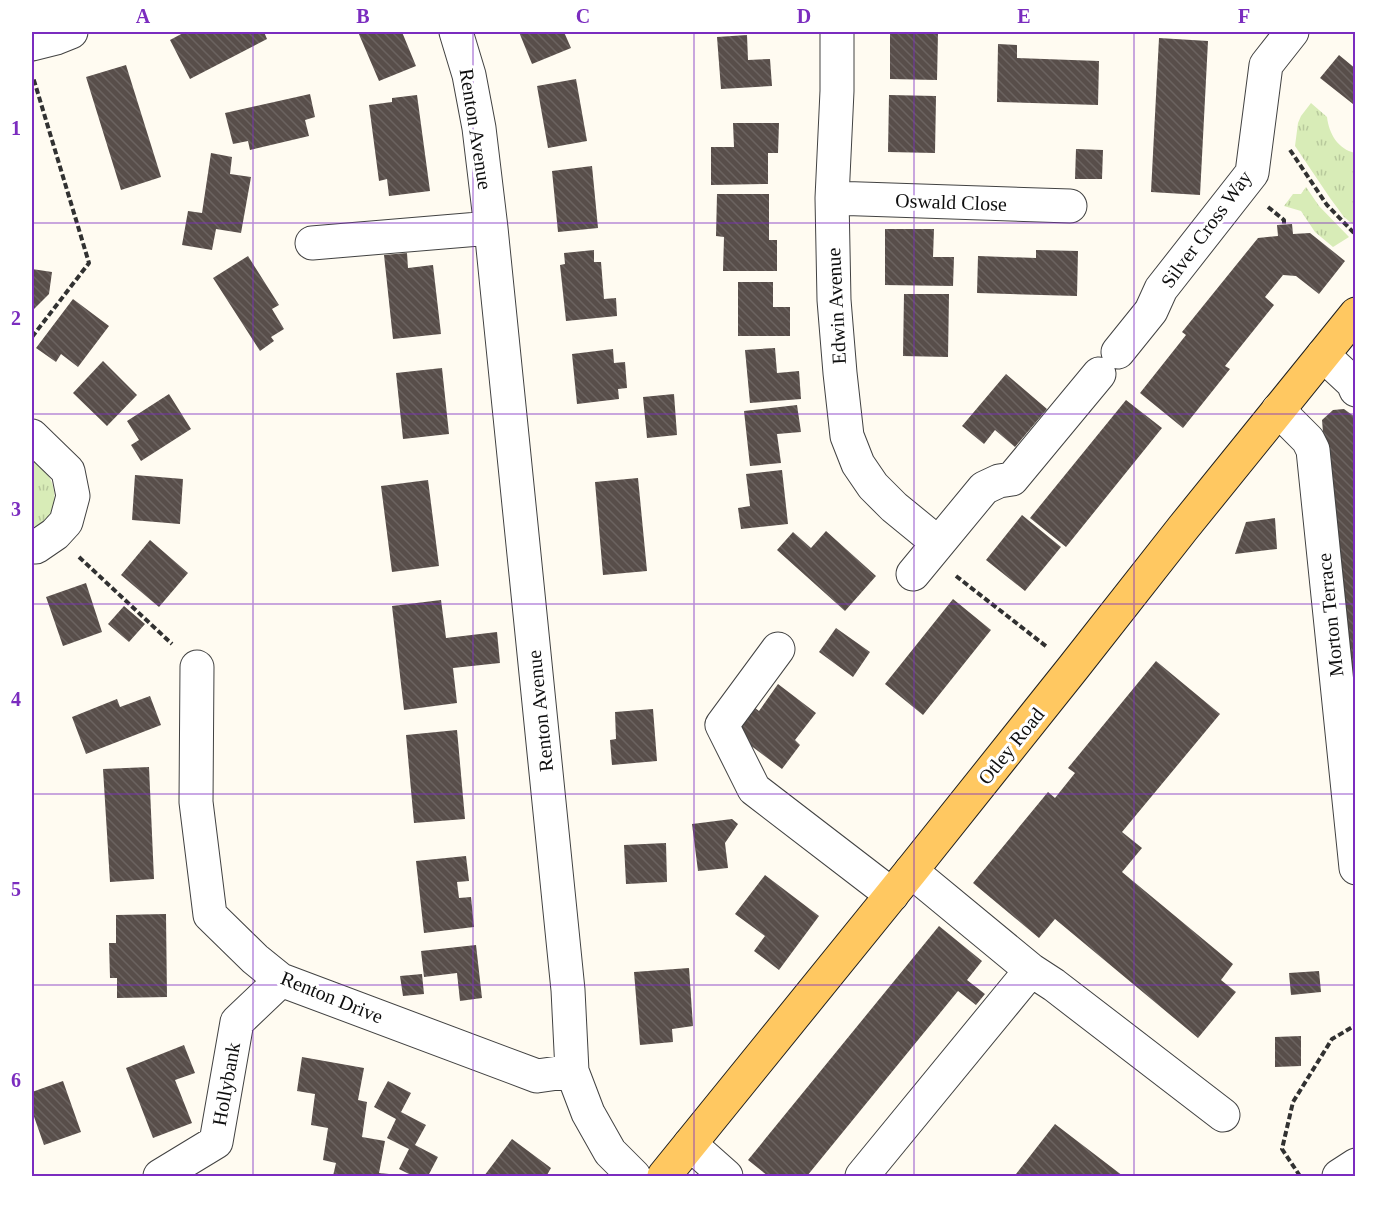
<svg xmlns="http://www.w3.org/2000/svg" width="1387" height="1208" font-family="'Times New Roman',serif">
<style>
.grass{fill:url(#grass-tufts)}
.building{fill:url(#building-back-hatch)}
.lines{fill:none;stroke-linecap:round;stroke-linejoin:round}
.minor-casing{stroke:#424242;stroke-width:35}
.major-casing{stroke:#202020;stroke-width:35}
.path{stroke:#313131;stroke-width:4;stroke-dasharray:6 3;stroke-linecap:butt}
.minor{stroke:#fff;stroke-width:33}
.major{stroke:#ffc861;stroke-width:33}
.grid{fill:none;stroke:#7b2cbf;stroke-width:1.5;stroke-opacity:0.55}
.labels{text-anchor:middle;stroke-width:6;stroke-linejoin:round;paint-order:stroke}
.street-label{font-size:20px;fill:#0f0f0f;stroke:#fff}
.neatline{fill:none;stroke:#7b2cbf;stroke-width:2}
.grid-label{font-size:20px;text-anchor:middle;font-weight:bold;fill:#7b2cbf}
</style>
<defs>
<pattern id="grass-tufts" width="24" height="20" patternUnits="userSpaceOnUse" patternTransform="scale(1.5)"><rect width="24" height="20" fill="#d8ecb7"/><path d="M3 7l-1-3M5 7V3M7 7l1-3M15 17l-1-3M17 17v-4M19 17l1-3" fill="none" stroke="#b8c99c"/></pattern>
<pattern id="building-back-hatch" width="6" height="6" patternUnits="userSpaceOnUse" patternTransform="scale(1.5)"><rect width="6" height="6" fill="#584e4a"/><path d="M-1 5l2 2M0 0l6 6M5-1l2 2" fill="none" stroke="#6b6360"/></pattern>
</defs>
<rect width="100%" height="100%" fill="#fffbf1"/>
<path class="grass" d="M1311,103L1327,117C1329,134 1338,149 1355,153V226L1344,217L1330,198L1295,146L1298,123L1301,116Z
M1306,187L1319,206L1349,237L1333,247L1315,232L1301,211L1284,206L1293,194H1301Z
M32,459C36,463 43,467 46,472C60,491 58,521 32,527Z"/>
<path class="building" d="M185,32H264L267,39L190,79L170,40Z
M358,32H402L416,66L379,81Z
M519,32H564L571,48L532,64Z
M890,32H938L937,80L890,79Z
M747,35L748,60L770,59L772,86L721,89L717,37Z
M1159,38L1208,41L1200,195L1151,192Z
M998,44L1017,45V58L1099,61L1098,105L997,102Z
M1339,55L1356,69V101L1353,104L1320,78Z
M126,65L161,177L121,190L86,77Z
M576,79L587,141L548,148L537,86Z
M310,94L315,117L305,120L309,136L250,150L248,141L233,144L225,113Z
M417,95L430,191L389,196L387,179L379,181L369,105L392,102V98Z
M889,95L936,96L935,153L888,152Z
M733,123H779L778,153H768V184L711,185V147H734Z
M1076,149L1103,150L1102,179H1075Z
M211,153L232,157L230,174L251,177L241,233L216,229L212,250L182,245L188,211L202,213Z
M592,166L598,228L558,232L552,171Z
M717,194H769V240H777V271H723L724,237L716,236Z
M1292,224L1293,234L1310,233L1345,261L1319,294L1296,276L1283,275L1265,297L1274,305L1225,366L1230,369L1183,428L1140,393L1186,335L1182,332L1258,238L1278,236L1277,225Z
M885,229H934L933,257H954L953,286L885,285Z
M594,250V262H601L604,299L616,298L617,316L566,321L560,265L565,264L564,253Z
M1036,250L1078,251L1077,296L977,293L978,256L1036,258Z
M407,253L408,268L433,265L441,334L393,339L384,255Z
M248,256L279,305L272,309L284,329L271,337L274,341L260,351L213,278Z
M32,269L52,272L49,294L32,311Z
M738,282H773V307H790V336H738Z
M904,294H949L948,357L903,356Z
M73,299L109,326L78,367L61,354L56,362L36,348Z
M775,348L777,373L799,371L801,399L750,403L745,350Z
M613,349L614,363L625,362L627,388L618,389L619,399L577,404L572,354Z
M103,361L137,395L107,426L73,393Z
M442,368L449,434L403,439L396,373Z
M1006,374L1047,409L1015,447L995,430L984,444L962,426Z
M169,394L191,429L141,461L131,445L139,440L127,421Z
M674,394L677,435L647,438L643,397Z
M1126,400L1162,428L1066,547L1030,518Z
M797,405L801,432L777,434L781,463L750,466L744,411Z
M1344,409L1355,417L1356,422V755L1328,495L1322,420L1333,410Z
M782,470L788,524L741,529L738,508L750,506L746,474Z
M135,475L183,479L180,524L132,520Z
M638,478L647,571L603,575L595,482Z
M428,480L439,566L392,572L381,486Z
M1022,515L1061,547L1025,591L986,560Z
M1275,518L1277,549L1235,554L1246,522Z
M826,531L876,576L845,611L777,550L793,532L811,548Z
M150,540L188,573L159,607L121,575Z
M86,583L102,632L63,646L46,597Z
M953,599L991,630L923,715L885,684Z
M441,600L446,638L497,632L500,663L453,668L457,703L404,710L392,606Z
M124,606L145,624L129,642L108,624Z
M836,628L870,652L853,677L819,652Z
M1156,661L1220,714L1122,832L1142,848L1122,872L1233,964L1221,980L1236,992L1198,1038L1055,919L1039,938L973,883L1048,792L1055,798L1075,773L1068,768Z
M778,684L816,713L795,740L800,745L782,769L730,730L750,704L759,711Z
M150,696L161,725L86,754L72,717L117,699L120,707Z
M653,709L657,761L612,765L610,740L616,739L615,712Z
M457,730L465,819L414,823L406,735Z
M149,767L154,879L110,882L103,769Z
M732,819L738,824L725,843L728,868L698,871L692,824Z
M666,843L667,882L626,884L624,845Z
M466,856L469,881L457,882L459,898L471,897L474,927L424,933L416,861Z
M765,875L819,916L779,970L754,951L765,936L735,914Z
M166,914L167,997L117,998V978H110L109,943H116V915Z
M939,926L982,961L967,980L985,994L976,1005L958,991L807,1176H768L748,1160Z
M476,945L482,998L460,1001L457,973L424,977L421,951Z
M689,968L693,1026L672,1029L673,1042L640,1045L634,972Z
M1319,971L1321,992L1291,995L1289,973Z
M422,974L424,994L403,996L400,976Z
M1301,1036V1066L1275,1067V1037Z
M184,1045L195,1073L175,1080L192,1123L153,1138L126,1068Z
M302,1057L364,1068L358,1100L367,1102L362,1137L385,1141L379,1173L389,1174L388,1176H333L336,1163L323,1160L328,1128L311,1125L315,1094L297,1091Z
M63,1081L81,1132L44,1145L32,1111V1092Z
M388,1081L411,1093L401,1112L426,1125L415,1145L438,1157L428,1176H413L399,1169L409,1149L387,1138L396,1119L374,1107Z
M1055,1124L1123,1176H1019L1016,1174Z
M512,1139L551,1168L547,1175L549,1176H484Z"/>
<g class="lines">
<g class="minor-casing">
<path id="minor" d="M456,32L469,75L479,128L491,228L568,990L572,1071L588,1113L610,1152L634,1176
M837,32V91L832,198L834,300L840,373L847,436L858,464L873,486L894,507L938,543
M32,44L56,38L71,32
M832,198L1070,206
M312,243L491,228
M1118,352L1151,311L1161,289L1252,173L1266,65L1292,32
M1323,355L1353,383L1356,390
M1278,410L1308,440L1313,450L1356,868
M32,436L68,471L73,496L66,522L55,534L36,547H32
M913,574L984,488L999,481L1012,479L1099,374
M778,649L722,725L754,789L892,895
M197,667L196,802L210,915L255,959L281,980L537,1076L572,1071
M911,871L1031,970L1054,985L1223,1115
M690,1144L726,1176
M160,1176L216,1142L237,1022L281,980
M862,1176L1031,970
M1339,1176L1356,1165"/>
</g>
<g class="major-casing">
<path id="major" d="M664,1176L911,871L1073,668L1183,528L1356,314"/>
</g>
<path class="path" d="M1290,150L1327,205L1356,235
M1268,207L1284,220V225
M32,337L89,263L33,77
M79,557L172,644
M956,576L1047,647
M1300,1176L1282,1149L1293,1102L1332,1039L1356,1025"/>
<use href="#minor" class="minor"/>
<use href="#major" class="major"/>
</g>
<path class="grid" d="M253,32V1176M473,32V1176M694,32V1176M914,32V1176M1134,32V1176M32,223H1356M32,414H1356M32,604H1356M32,794H1356M32,985H1356"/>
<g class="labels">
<g class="street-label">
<text transform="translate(476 129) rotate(81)" y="7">Renton Avenue</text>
<text transform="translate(951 202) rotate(2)" y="7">Oswald Close</text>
<text transform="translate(1206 229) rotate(-54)" y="7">Silver Cross Way</text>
<text transform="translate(836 306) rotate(-93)" y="7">Edwin Avenue</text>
<text transform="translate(1330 615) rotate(-96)" y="7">Morton Terrace</text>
<text transform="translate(540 711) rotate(-96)" y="7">Renton Avenue</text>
<text transform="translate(1011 746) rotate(-51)" y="7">Otley Road</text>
<text transform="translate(332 997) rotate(22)" y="7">Renton Drive</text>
<text transform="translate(226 1084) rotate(-80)" y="7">Hollybank</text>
</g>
</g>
<rect width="1387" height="1208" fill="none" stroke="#ffffff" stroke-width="66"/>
<rect x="33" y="33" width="1321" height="1142" class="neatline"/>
<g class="grid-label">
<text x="143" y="23">A</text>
<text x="363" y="23">B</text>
<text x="583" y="23">C</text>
<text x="804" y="23">D</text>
<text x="1024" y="23">E</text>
<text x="1244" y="23">F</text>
<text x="16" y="135">1</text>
<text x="16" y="325">2</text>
<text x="16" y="516">3</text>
<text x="16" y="706">4</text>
<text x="16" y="896">5</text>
<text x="16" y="1087">6</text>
</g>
</svg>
